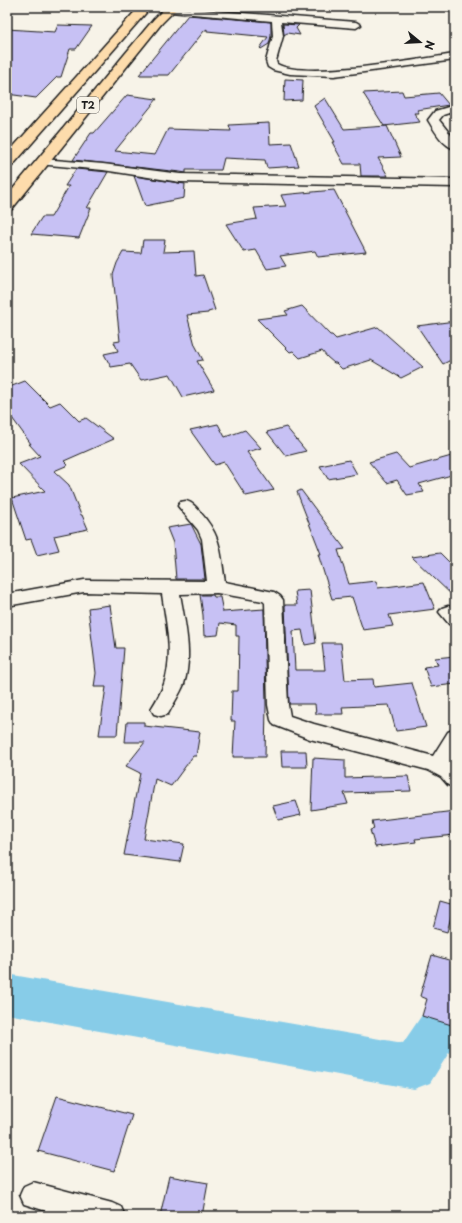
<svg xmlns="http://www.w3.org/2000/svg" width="462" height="1223" font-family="'Playpen Sans',sans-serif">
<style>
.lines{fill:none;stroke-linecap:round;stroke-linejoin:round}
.river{fill:#87cce8;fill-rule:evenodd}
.building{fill:#c7c1f4;stroke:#1c1c1c}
.minor-casing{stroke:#1c1c1c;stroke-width:3}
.trunk-casing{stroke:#1c1c1c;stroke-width:3}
.minor{fill:#f7f3e8;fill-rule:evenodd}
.trunk{fill:#fddcac;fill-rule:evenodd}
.labels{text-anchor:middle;stroke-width:3;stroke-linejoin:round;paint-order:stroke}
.shield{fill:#f7f3e8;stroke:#5e5c59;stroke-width:1}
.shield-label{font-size:10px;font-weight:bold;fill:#1c1c1c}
</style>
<rect width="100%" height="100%" fill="#f7f3e8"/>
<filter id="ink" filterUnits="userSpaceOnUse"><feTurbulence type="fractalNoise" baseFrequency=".025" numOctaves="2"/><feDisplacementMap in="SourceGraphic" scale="8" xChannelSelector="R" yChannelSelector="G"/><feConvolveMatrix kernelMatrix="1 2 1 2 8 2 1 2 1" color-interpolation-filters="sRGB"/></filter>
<g filter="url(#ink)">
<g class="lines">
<path class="river" d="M7,974L403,1043L439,990L455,984V1043L430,1083L414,1089L7,1014Z"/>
</g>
<path class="building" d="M188,15L271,22V36L269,44L261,49L260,48L268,37L207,31V29L204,31L169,75H139Z
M283,24L299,25L296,28L300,35L287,33L284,35Z
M58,25L92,26L76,49H70L61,77H57L36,98L7,94V29L55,32Z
M285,79L303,80L302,100L284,101Z
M402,91L404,96L439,93L449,105L417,110L419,113H414L420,122L384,126L363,93Z
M127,95L157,99L115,151L155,155L168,129L231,131L229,125L269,123L270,144L291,143L299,166L267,168L265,160L224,158L221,170H186V173L180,172L73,160L91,133H94Z
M325,98L344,129L387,126L401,157L378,158L388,176H361L360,164H344L332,142H335L314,106Z
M76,169L108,172L87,208H91L79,238L31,234L42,217H51L69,186H65Z
M134,176L185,184L184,198L145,206Z
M334,190L366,252L318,257L315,251L280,256L286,266L267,269L256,250L244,252L226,224L257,219L254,208L286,206L281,195Z
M143,240H165L163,252L194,251L196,276L203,275L215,310L208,312V313L187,315L195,345L203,360L197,361L214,390L183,397L170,374L141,380L130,364L111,367L104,354L118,351L114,342L120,341L113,275L117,263L123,252L141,253Z
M302,306L330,335H332L336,339L378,327L423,367L401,378L371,360L342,369L336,363H334L327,357L322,351L300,358L293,351L290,352L257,319L288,315L285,311Z
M455,321V358L443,364L417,326Z
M25,381L50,406L60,402L79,421L86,418L114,439L64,461L68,465L54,471L69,485L81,515H82L88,529L54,536L59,550L37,555L31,539L26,540L12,498L45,491L19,464L40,456L29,444H31L7,411V388Z
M218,424L225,437L245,430L261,448L247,452L274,490L246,496L224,462L215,465L190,430Z
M286,427L306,451L286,456L267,432Z
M396,454L409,468L455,455V474L419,484L424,492L407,495L397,480L387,483L369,462Z
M349,460L357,474L328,479L320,466Z
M301,490L345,549L338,550L349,584L376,581L378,588L424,582L435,609L389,615L393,626L363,630L352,597L332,599L318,554H321L297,492Z
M191,524L201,544L205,579H176L173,543L167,528Z
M440,553L455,568V598L412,557Z
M310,590L316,643L305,645L302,630L293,631L295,670H325L322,643H341L345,680L373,679L374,687L412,683L426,727L396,731L389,705L342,707L343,714H316L315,704H289L285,605H297L295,591Z
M200,595H213L214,597H220L223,612L264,609L266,705L265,757H233L235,721H231L232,691H238L239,636H236V625L220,623L218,635L204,636L203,615Z
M110,605L116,648H124L117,735H99L106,687H94L96,673L88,608Z
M455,656V684L431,687L424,667L438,665L435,658Z
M127,722H144V726L200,732L196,756H193L171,786L155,779L144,839L184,844L180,862L124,855L140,773L126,766L145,742H125Z
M281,751H306L307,767H282Z
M313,758L345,760V778L408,776L411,791L344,793L348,804L311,810Z
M296,801L301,815L278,820L273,806Z
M455,811V835L415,839L416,842L375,847L370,830L374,829L372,821Z
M440,901L454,905L447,932L433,928Z
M432,955L455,962V1026L422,1016L427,999L420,996Z
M57,1096L132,1115L114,1171L38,1151Z
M169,1176L208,1183L202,1216H160Z"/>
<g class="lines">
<g class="minor-casing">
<path id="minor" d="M167,7L356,22L361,25L356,28L281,22L283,36L276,61L277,64C305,80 419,59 455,54V60L334,76L290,74L273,70L268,67L266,61L273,36L272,21L170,12L165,9Z
M455,105V111L443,115L439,120L455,140V149C443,146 434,130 428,120L435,111Z
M42,159L103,164L180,174L455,179V187L180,182L103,170L38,164L36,162L38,160Z
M186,501C193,503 196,507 200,512C222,537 220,551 225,582L274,592L280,596L283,600L288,705L290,716L314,724L433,756L448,732L455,729V754L450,763L455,765V787L448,785L441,777L428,770L310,739L274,725L271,720L268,705L265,603L263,601L217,593L180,594C185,623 193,655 184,684C180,694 173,704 168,714L161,716L154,714L151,709C156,701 161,693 164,684C174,655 166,623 162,594L84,592L7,606V594L84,580L207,581L202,539L198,530L178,506L180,502Z
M448,606L455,608V626L449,624L439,612L442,608Z
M33,1182L112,1203L121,1207L125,1216H62L24,1204L20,1195L24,1186Z"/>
</g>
<g class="trunk-casing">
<path id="trunk" d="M139,7H151L12,166L7,167V154Z
M166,7H178L162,23L12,209L7,210V196L154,19Z"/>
</g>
<use href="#minor" class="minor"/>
<use href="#trunk" class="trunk"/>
</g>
</g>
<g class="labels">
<rect class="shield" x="77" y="97" width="22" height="16" rx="3"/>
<g class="shield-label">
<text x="88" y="109">T2</text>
</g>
</g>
<rect width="462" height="1223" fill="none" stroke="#f7f3e8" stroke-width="24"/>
<rect x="12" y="12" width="438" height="1199" fill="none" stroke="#1c1c1c" stroke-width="1.5" filter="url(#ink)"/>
<g transform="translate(420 42) rotate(108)" stroke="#f7f3e8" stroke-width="3" paint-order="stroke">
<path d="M0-3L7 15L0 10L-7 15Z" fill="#1c1c1c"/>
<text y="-6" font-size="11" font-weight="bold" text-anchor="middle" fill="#1c1c1c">N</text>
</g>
</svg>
